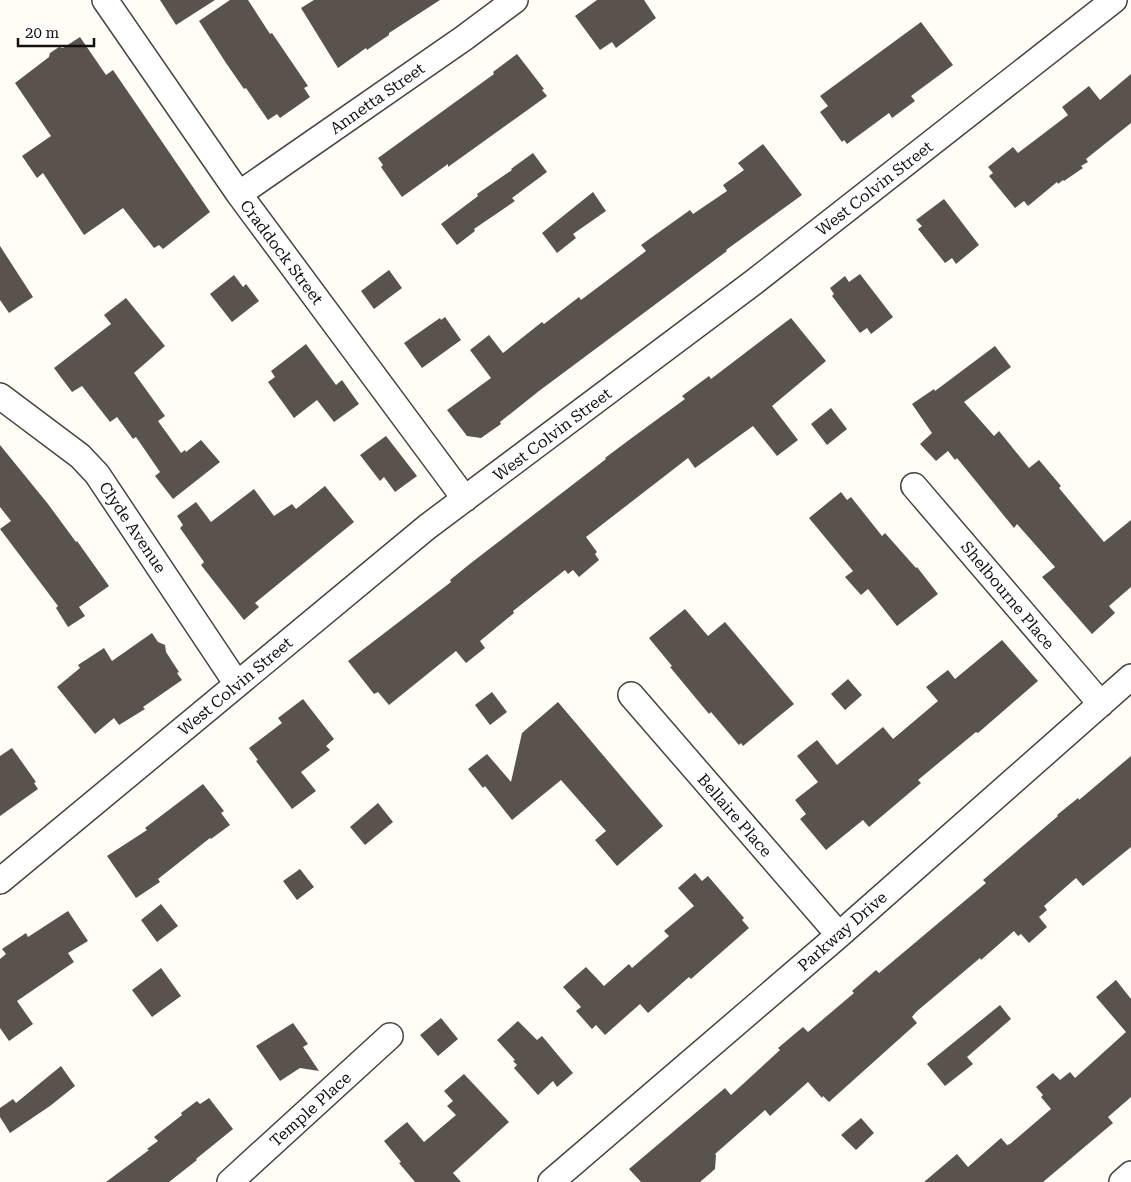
<svg xmlns="http://www.w3.org/2000/svg" width="1131" height="1182" font-family="'Roboto Serif',serif">
<style>
.building{fill:#5a524d}
.lines{fill:none;stroke-linecap:round;stroke-linejoin:round}
.street-casing{stroke:#444;stroke-width:28}
.street{stroke:#fff;stroke-width:25}
.labels{text-anchor:middle;stroke-width:5;stroke-linejoin:round;paint-order:stroke}
.street-label{font-size:16px;fill:#111;stroke:#fff}
</style>
<rect width="100%" height="100%" fill="#fffdf5"/>
<path class="building" d="M160,0H215L176,25Z
M230,0H248L270,34L272,33L308,86L304,88L310,97L280,118L277,114L268,120L246,88L244,89L226,63L199,21Z
M314,0H440L389,33V35L367,50L366,48L338,68L301,8Z
M597,0H644L656,18L616,48L612,42L600,50L575,16Z
M921,22L953,65L911,96L915,101L892,118L889,113L847,144L844,140L842,142L820,112L828,106L820,96Z
M80,37L106,75L113,70L210,212L163,249L159,245L154,248L123,208L84,235L43,173L37,178L22,156L51,136L15,83L49,57L50,53L59,47L63,48Z
M517,54L544,89L542,90L547,96L448,167V164L402,197L381,167L383,165L378,158L494,74L493,72Z
M1131,74V123L1086,159L1088,162L1081,166L1083,168L1064,181L1063,180L1058,184L1057,182L1028,206L1024,201L1015,208L989,176L993,173L988,167L1013,147L1018,153L1068,115L1062,107L1089,86L1100,100Z
M763,144L802,195L726,250L727,251L539,391L500,422L501,424L481,438L467,436L447,410L491,378L470,350L489,335L503,353L542,322L544,324L579,297L581,300L646,251L641,245L690,210L693,214L727,191L723,185L744,170L738,163Z
M533,153L547,172L512,198L515,201L474,229L475,231L457,245L441,224L478,196L477,194L512,170L511,169Z
M593,192L606,211L573,234L576,238L557,253L542,233Z
M944,199L979,245L956,264L952,258L945,263L918,229L922,226L916,220Z
M0,246L33,297L9,313L0,300Z
M389,270L402,288L374,309L361,291Z
M860,274L893,317L871,334L867,328L860,333L832,296L834,294L830,288L845,276L849,282Z
M234,275L243,287L246,284L259,301L232,322L210,294Z
M126,298L165,346L134,373L165,416L158,421L181,453L185,450L186,452L201,440L220,462L173,499L155,476L160,472L136,437L133,439L117,417L110,422L82,386L72,392L54,368L111,324L104,315Z
M445,317L461,340L422,368L404,343L440,318L441,320Z
M791,318L826,361L772,406L798,440L777,456L753,426L695,468L688,458L586,537L597,552L595,554L599,560L579,577L573,570L568,574L565,570L513,611L514,613L480,641L485,648L466,663L456,651L389,705L378,692L374,694L348,661L451,582L450,580L471,563L606,459L605,458L629,440L685,399L682,396L709,376L711,379Z
M306,344L336,385L342,380L359,404L334,422L317,400L294,418L268,382L275,377L271,371Z
M995,346L1011,367L964,402L994,436L999,431L1029,468L1039,460L1061,486L1059,488L1104,542L1131,520V587L1109,606L1115,613L1092,634L1042,577L1055,567L1017,524L1014,528L957,458L955,460L948,451L936,461L920,444L932,433L912,404L934,389L935,391Z
M831,408L847,429L827,445L811,424Z
M386,436L417,476L395,492L384,477L380,481L360,455Z
M0,445L48,504L76,542L77,541L109,586L79,607L85,616L68,627L56,608L58,606L0,529L11,521L0,507Z
M325,486L354,522L255,603L259,607L244,620L201,565L204,562L180,528L183,525L177,516L196,502L211,522L254,489L274,516L292,504L296,509Z
M841,492L847,500L851,497L882,536L885,533L916,568L917,567L938,594L897,626L868,589L861,595L845,577L853,571L809,518Z
M685,609L708,636L725,622L794,704L743,746L741,743L739,745L711,712L709,714L670,667L672,666L649,638Z
M152,633L158,642L165,645L166,652L179,672L177,673L182,680L143,707L145,709L119,725L114,718L95,734L57,687L80,668L78,665L104,648L112,661Z
M1002,640L1038,681L978,733L976,732L918,780L921,783L869,827L863,820L826,850L800,819L806,814L795,800L818,782L797,756L817,740L837,765L883,727L893,739L938,701L926,687L948,670L955,679Z
M848,679L862,695L845,710L831,694Z
M492,692L507,712L490,725L475,705Z
M303,699L334,739L326,746L330,750L301,772L316,791L292,809L256,761L258,760L249,748L282,723L278,718Z
M558,702L663,826L617,866L595,840L606,831L561,780L512,820L485,786L483,788L468,769L487,754L511,782L522,733Z
M12,748L36,782L34,783L38,789L0,816V756Z
M1131,756V847L1083,886L1076,878L1044,906L1047,910L1039,917L1047,927L1029,943L1021,934L1018,936L1014,931L981,960L980,958L916,1012L912,1017L917,1023L829,1102L823,1096L822,1098L808,1082L770,1116L765,1110L715,1154L716,1155L715,1169L700,1182H641L629,1169L725,1088L731,1095L780,1050L778,1048L803,1027L808,1032L854,993L852,991L876,970L879,973L986,883L983,880L1058,816L1057,815L1078,798L1079,800Z
M203,784L224,811L221,813L230,825L211,839L210,838L158,879L160,882L136,898L107,856L147,830L145,828Z
M378,803L393,822L365,845L350,827Z
M300,869L314,887L297,900L283,881Z
M695,873L702,881L708,876L744,918L742,920L749,928L691,979L689,977L648,1013L640,1004L605,1035L596,1025L592,1029L576,1011L581,1007L563,987L586,967L604,986L629,964L632,968L669,936L664,931L694,906L678,888Z
M161,904L178,926L157,942L141,920Z
M68,911L88,941L68,953L74,962L17,1001L33,1024L9,1041L0,1028V959L6,954L2,949L26,933L28,937Z
M161,968L181,996L152,1017L132,990Z
M1116,980L1131,999V1097L1108,1117L1113,1123L1043,1182H924L957,1154L968,1167L1001,1138L1007,1145L1010,1144L1051,1109L1041,1097L1043,1095L1036,1087L1053,1073L1060,1080L1070,1072L1075,1078L1126,1032L1096,997Z
M1000,1005L1011,1019L967,1057L973,1064L945,1086L927,1064Z
M441,1018L458,1039L438,1056L420,1035Z
M518,1021L537,1040L542,1036L573,1073L557,1087L553,1081L538,1095L514,1068L517,1065L513,1061L515,1060L497,1040Z
M293,1023L308,1044L303,1047L319,1071L300,1068L280,1081L256,1046Z
M61,1066L75,1086L50,1106L10,1133L0,1117V1108L13,1099L16,1103Z
M464,1074L509,1122L453,1173L461,1182H415L399,1163L401,1162L384,1141L407,1122L424,1142L456,1115L447,1106L453,1101L444,1091Z
M209,1098L233,1129L196,1159L197,1160L169,1182H106L149,1150L147,1149L158,1141L154,1137L182,1115L181,1113L197,1101L200,1104Z
M861,1118L874,1133L856,1150L841,1135Z"/>
<g class="lines">
<g class="street-casing">
<path id="street" d="M105,0L239,194L465,499
M239,194L464,38L515,0
M0,396L80,456L97,474L237,684
M914,486L1101,704
M631,695L839,935
M0,881L427,527L754,282L1114,0
M230,1182L390,1036
M551,1182L839,935L1131,677
M1122,1182L1131,1174"/>
</g>
<use href="#street" class="street"/>
</g>
<g class="labels">
<g class="street-label">
<text transform="translate(377 98) rotate(-35)" y="6">Annetta Street</text>
<text transform="translate(874 188) rotate(-38)" y="6">West Colvin Street</text>
<text transform="translate(282 252) rotate(53)" y="6">Craddock Street</text>
<text transform="translate(552 434) rotate(-37)" y="6">West Colvin Street</text>
<text transform="translate(133 527) rotate(56)" y="6">Clyde Avenue</text>
<text transform="translate(1008 595) rotate(50)" y="6">Shelbourne Place</text>
<text transform="translate(235 686) rotate(-40)" y="6">West Colvin Street</text>
<text transform="translate(735 815) rotate(49)" y="6">Bellaire Place</text>
<text transform="translate(842 931) rotate(-41)" y="6">Parkway Drive</text>
<text transform="translate(310 1109) rotate(-42)" y="6">Temple Place</text>
</g>
</g>
<path d="M18 38v8h76v-8" fill="none" stroke="#111111" stroke-width="2.5"/>
<text x="25" y="38" font-size="15" fill="#111111" stroke="#ffffff" stroke-width="4" paint-order="stroke">20 m</text>
</svg>
